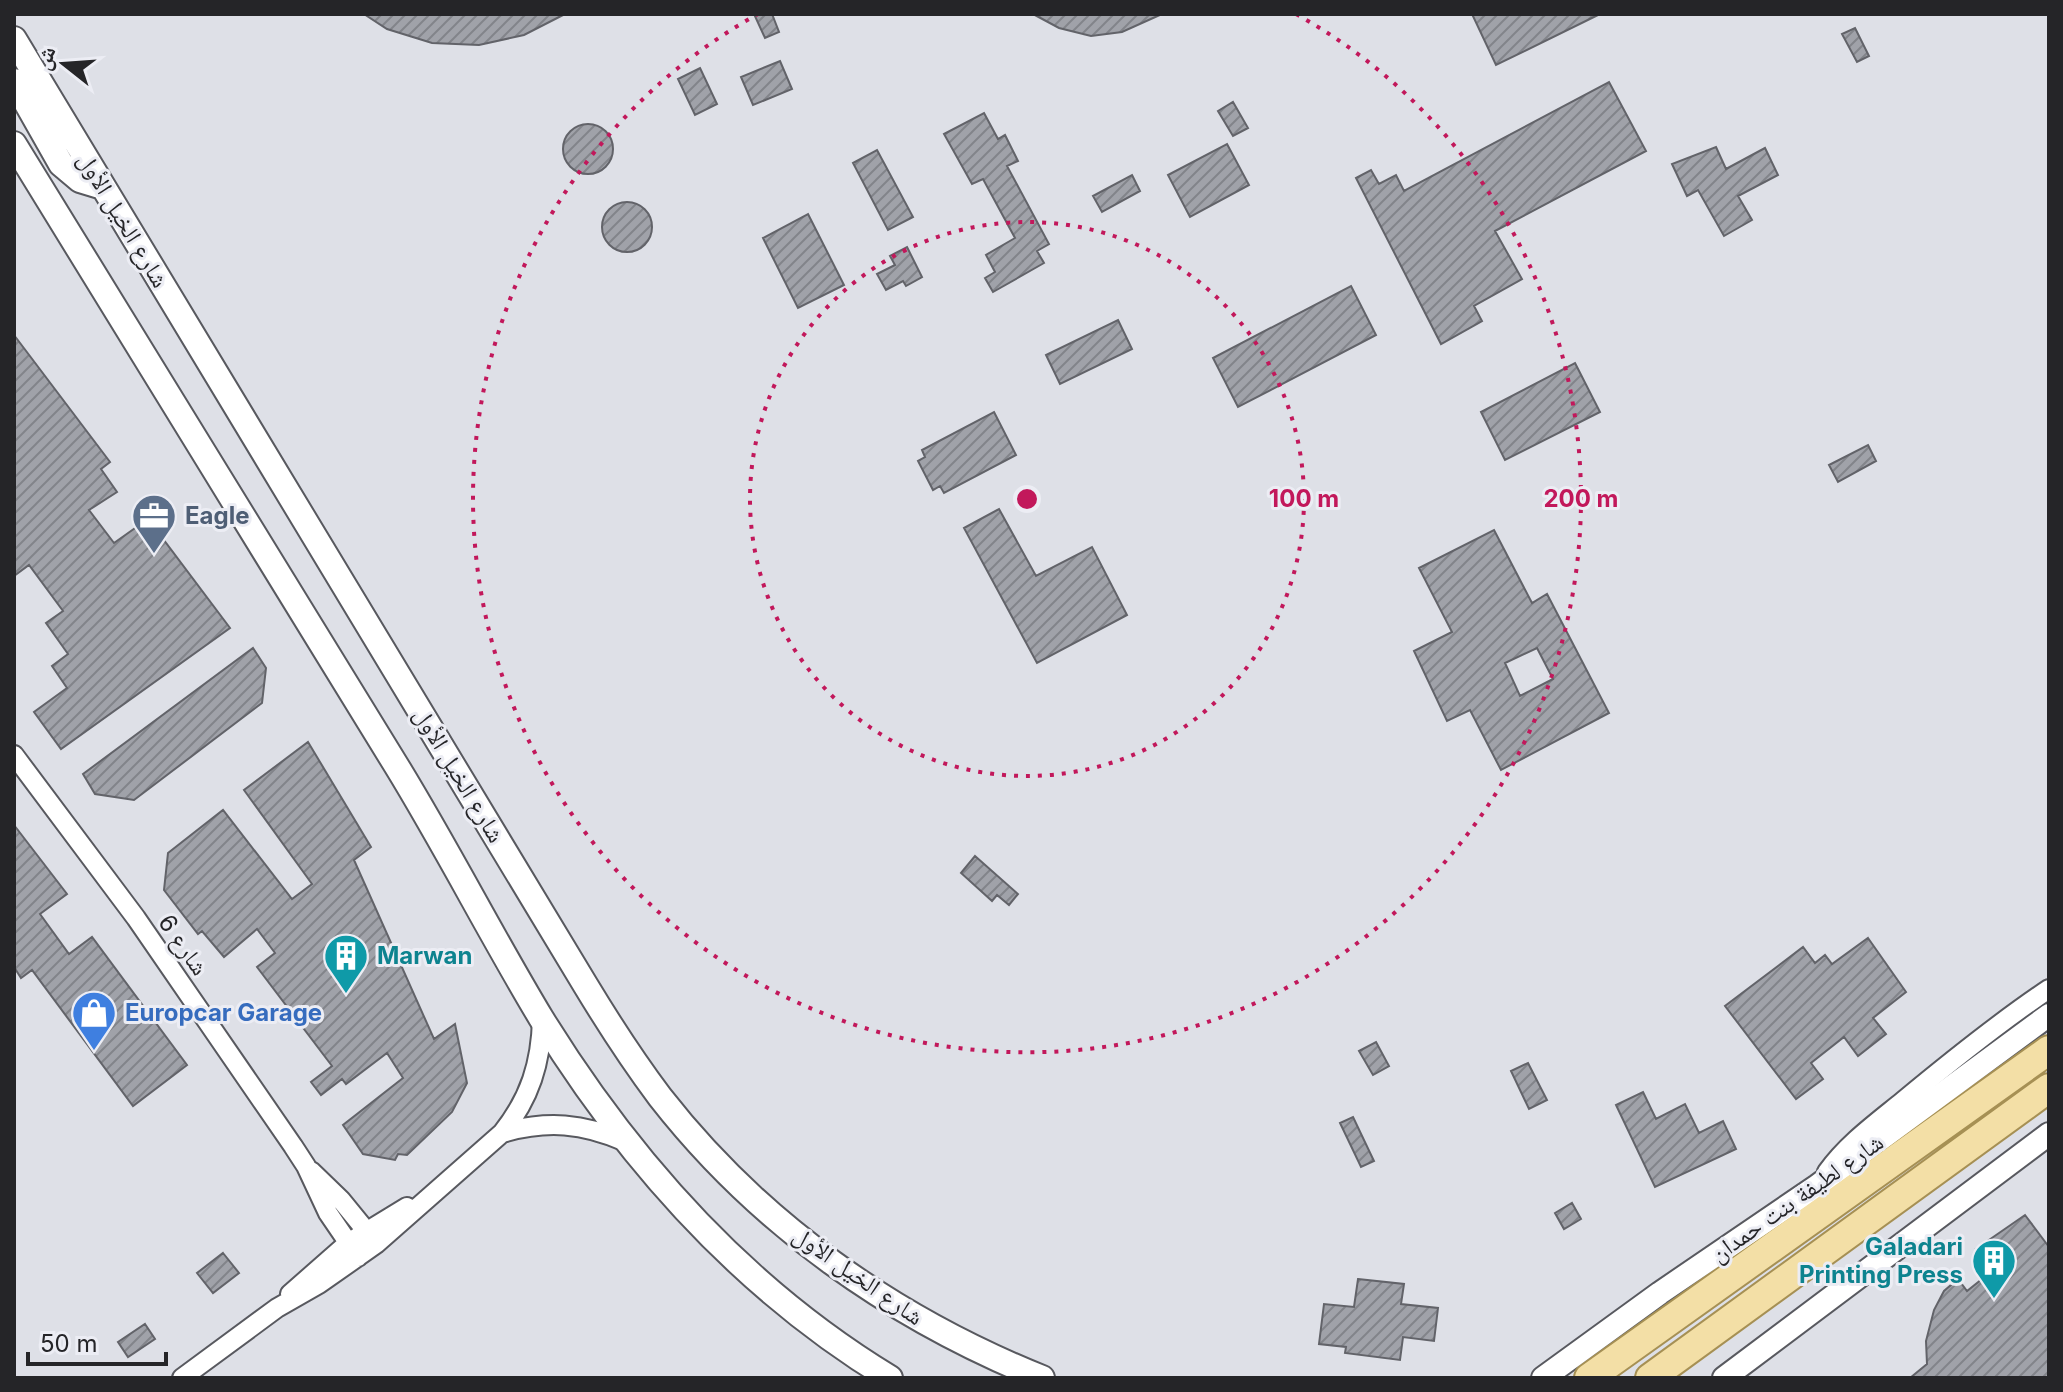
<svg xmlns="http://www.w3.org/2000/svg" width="2063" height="1392" font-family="Inter,'Noto Naskh Arabic',sans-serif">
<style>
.building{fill:url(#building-hatch);stroke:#626369;stroke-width:2;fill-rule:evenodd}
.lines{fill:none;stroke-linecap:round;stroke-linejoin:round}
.minor-casing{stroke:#58595f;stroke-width:22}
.tertiary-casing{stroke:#58595f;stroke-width:26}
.secondary-casing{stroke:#58595f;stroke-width:28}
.primary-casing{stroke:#a69054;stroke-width:32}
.minor{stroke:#fff;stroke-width:18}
.tertiary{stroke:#fff;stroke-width:22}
.secondary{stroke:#fff;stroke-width:24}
.primary{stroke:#f3dfa6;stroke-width:28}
.ring{fill:none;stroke:#c2185b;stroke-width:4;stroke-dasharray:4 8}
.labels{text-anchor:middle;stroke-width:6;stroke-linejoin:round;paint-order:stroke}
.street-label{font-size:24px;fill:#252528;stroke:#ecedf4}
.service-label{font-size:24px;font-weight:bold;fill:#4e5e75;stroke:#ecedf4;text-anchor:start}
.culture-label{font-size:24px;font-weight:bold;fill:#0d838f;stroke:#ecedf4;text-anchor:start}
.shop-label{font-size:24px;font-weight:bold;fill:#366cbe;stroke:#ecedf4;text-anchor:start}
.centre{fill:#c2185b;stroke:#ecedf4;stroke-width:4}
.ring-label{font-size:24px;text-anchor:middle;font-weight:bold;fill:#c2185b;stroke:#ecedf4;stroke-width:6;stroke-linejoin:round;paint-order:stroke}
</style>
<defs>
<pattern id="building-hatch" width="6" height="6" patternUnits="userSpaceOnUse" patternTransform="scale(2)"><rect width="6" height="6" fill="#a0a2a9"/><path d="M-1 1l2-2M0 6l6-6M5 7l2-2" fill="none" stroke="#82848a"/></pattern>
</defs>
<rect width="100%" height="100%" fill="#dee0e7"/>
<path class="building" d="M364,14H565L524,35L479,45L432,43L387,29Z
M754,14H772L779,32L765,38Z
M1033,14H1162L1122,32L1091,36L1059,28Z
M1472,14H1600L1496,65Z
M1855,28L1869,56L1857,62L1842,34Z
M780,61L792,89L753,105L741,77Z
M700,68L717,104L695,115L678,79Z
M1609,82L1646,151L1495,231L1522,279L1474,306L1482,321L1441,344L1356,178L1371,170L1379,184L1396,175L1404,191Z
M1233,102L1248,128L1233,136L1218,111Z
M984,113L998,139L1005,135L1018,161L1007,166L1049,244L1037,251L1044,263L993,292L985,278L995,272L986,255L1015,238L983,179L972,184L944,134Z
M563 149a25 25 0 1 1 50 0a25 25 0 1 1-50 0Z
M1227,144L1249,185L1190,217L1168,175Z
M1716,147L1726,169L1765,148L1778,175L1738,196L1752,220L1724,236L1698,190L1687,196L1672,164Z
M877,150L913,217L888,230L853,163Z
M1132,175L1140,191L1102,212L1093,196Z
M602 227a25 25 0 1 1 50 0a25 25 0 1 1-50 0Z
M808,214L844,285L798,308L763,238Z
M907,247L922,277L906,286L903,281L886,290L877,274L895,265L890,256Z
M1351,286L1376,335L1238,407L1213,358Z
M1118,320L1132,349L1060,384L1046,355Z
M14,335L110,462L101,469L117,492L89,510L114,543L148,519L230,628L61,749L34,712L67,688L52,666L68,654L46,623L63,611L29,565L14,576Z
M1575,363L1600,412L1505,460L1481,412Z
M994,412L1016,455L944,493L940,486L933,490L918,461L925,457L922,450Z
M1868,445L1876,461L1838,482L1829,465Z
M999,509L1036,576L1092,547L1127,615L1037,663L964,528Z
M1494,530L1532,603L1547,594L1609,713L1501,770L1470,710L1447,721L1414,651L1452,632L1419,568ZM1537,648L1553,679L1520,696L1505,663Z
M253,648L266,668L262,703L134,800L95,794L83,774Z
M308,742L371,847L354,860L434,1039L455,1024L467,1083L452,1112L407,1155L398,1154L395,1160L363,1154L343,1125L403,1078L387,1053L346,1084L342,1079L321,1095L311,1082L332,1066L257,967L275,953L257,929L224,957L202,931L198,934L164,890L168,853L223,810L292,899L312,884L244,790Z
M14,825L67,894L40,914L69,954L92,937L187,1065L133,1106L32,970L21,978L14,967Z
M975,856L1018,894L1009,905L997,895L992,901L961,873Z
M1868,938L1906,992L1873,1018L1886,1034L1858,1056L1844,1037L1811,1063L1823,1079L1796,1099L1725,1006L1803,947L1815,963L1825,955L1832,964Z
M1376,1042L1389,1066L1373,1075L1359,1051Z
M1528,1063L1547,1100L1529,1109L1511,1071Z
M1643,1092L1656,1119L1685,1104L1699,1133L1723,1121L1736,1149L1655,1187L1616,1105Z
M1353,1117L1374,1161L1361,1167L1340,1123Z
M1572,1203L1581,1219L1564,1229L1555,1213Z
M2025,1215L2049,1247V1378H1910L1927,1364L1926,1341L1934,1310L1944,1291L1958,1279L1967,1291L1992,1271L1976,1249Z
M223,1253L239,1273L213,1293L197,1273Z
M1358,1279L1404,1284L1401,1304L1438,1308L1434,1341L1403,1337L1400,1360L1345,1353L1346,1347L1319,1344L1324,1304L1354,1307Z
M145,1324L155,1339L128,1357L118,1342Z"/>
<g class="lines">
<g class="minor-casing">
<path id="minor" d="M14,755L136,918L293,1146L306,1166L328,1213L358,1257
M502,1133C547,1120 583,1123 626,1142
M311,1171L341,1200L372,1238
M1827,1172C1847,1144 1876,1123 1903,1101C1950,1062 1998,1023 2049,989
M290,1294L348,1243L407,1207
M182,1378L277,1308L319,1284L376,1244L502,1133C530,1098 541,1063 542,1019"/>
</g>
<g class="tertiary-casing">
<path id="tertiary" d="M1543,1378L1660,1293L1817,1186L2049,1015
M1724,1378L2049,1134"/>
</g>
<g class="secondary-casing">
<path id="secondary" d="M14,39L586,986C609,1024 633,1061 660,1097C759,1224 893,1318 1042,1378
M14,81L61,164L80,180L103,187
M14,144C141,351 269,558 396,765C447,848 491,935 541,1018C630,1162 745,1290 890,1378"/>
</g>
<g class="primary-casing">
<path id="primary" d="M1589,1378L2049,1050
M1650,1378L2049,1088"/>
</g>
<use href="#minor" class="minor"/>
<use href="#tertiary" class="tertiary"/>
<use href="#secondary" class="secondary"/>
<use href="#primary" class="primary"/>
</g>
<g class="ring">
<circle cx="1027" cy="499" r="277"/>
<path d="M1296 14A554 554 0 1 1 758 14"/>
</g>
<defs>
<g id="office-pin" transform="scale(2.3)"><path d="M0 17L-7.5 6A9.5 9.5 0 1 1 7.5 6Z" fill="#5c6f8a" stroke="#ecedf4"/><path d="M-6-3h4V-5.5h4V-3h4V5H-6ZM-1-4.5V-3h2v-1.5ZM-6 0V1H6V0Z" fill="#fff"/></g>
<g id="building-pin" transform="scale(2.3)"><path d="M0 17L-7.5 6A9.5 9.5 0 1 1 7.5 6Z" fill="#0f9aa8" stroke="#ecedf4"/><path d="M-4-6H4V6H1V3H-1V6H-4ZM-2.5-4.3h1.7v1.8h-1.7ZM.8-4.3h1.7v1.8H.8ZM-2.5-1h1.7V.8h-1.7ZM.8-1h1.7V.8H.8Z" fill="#fff"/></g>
<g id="shop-pin" transform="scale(2.3)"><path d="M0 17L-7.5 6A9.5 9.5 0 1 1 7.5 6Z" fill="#3f7fe0" stroke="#ecedf4"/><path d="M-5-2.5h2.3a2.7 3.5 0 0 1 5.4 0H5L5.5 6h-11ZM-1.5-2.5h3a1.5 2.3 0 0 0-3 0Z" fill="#fff"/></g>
</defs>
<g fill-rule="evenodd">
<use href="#office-pin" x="154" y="516"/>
<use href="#building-pin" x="346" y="956"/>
<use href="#shop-pin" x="94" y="1013"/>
<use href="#building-pin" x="1994" y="1261"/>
</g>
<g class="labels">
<g class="street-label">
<text transform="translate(123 220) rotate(59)" y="8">شارع الخيل الأول</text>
<text transform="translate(459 775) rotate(59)" y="8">شارع الخيل الأول</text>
<text transform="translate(183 945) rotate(55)" y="8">شارع 6</text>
<text transform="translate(1797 1198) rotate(-35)" y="8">شارع لطيفة بنت حمدان</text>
<text transform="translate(858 1276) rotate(35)" y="8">شارع الخيل الأول</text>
</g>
<g class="service-label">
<text x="185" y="524">Eagle</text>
</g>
<g class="culture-label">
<text x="377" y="964">Marwan</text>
<text x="1963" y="1255" text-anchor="end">Galadari<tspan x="1963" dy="28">Printing Press</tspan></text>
</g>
<g class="shop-label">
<text x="125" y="1021">Europcar Garage</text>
</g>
</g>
<circle cx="1027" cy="499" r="12" class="centre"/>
<g class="ring-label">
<text x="1304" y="507">100 m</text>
<text x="1581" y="507">200 m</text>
</g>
<rect width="2063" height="1392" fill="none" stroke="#252528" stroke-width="32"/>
<g transform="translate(64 64) rotate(287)" stroke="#ecedf4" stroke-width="6" paint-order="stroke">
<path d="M0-6L14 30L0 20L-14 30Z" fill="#252528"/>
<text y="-12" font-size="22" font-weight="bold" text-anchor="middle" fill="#252528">ش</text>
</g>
<path d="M28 1352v12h138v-12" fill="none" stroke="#252528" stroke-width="4"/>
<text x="40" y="1352" font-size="24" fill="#252528" stroke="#ecedf4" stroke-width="6" paint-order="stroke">50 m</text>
</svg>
